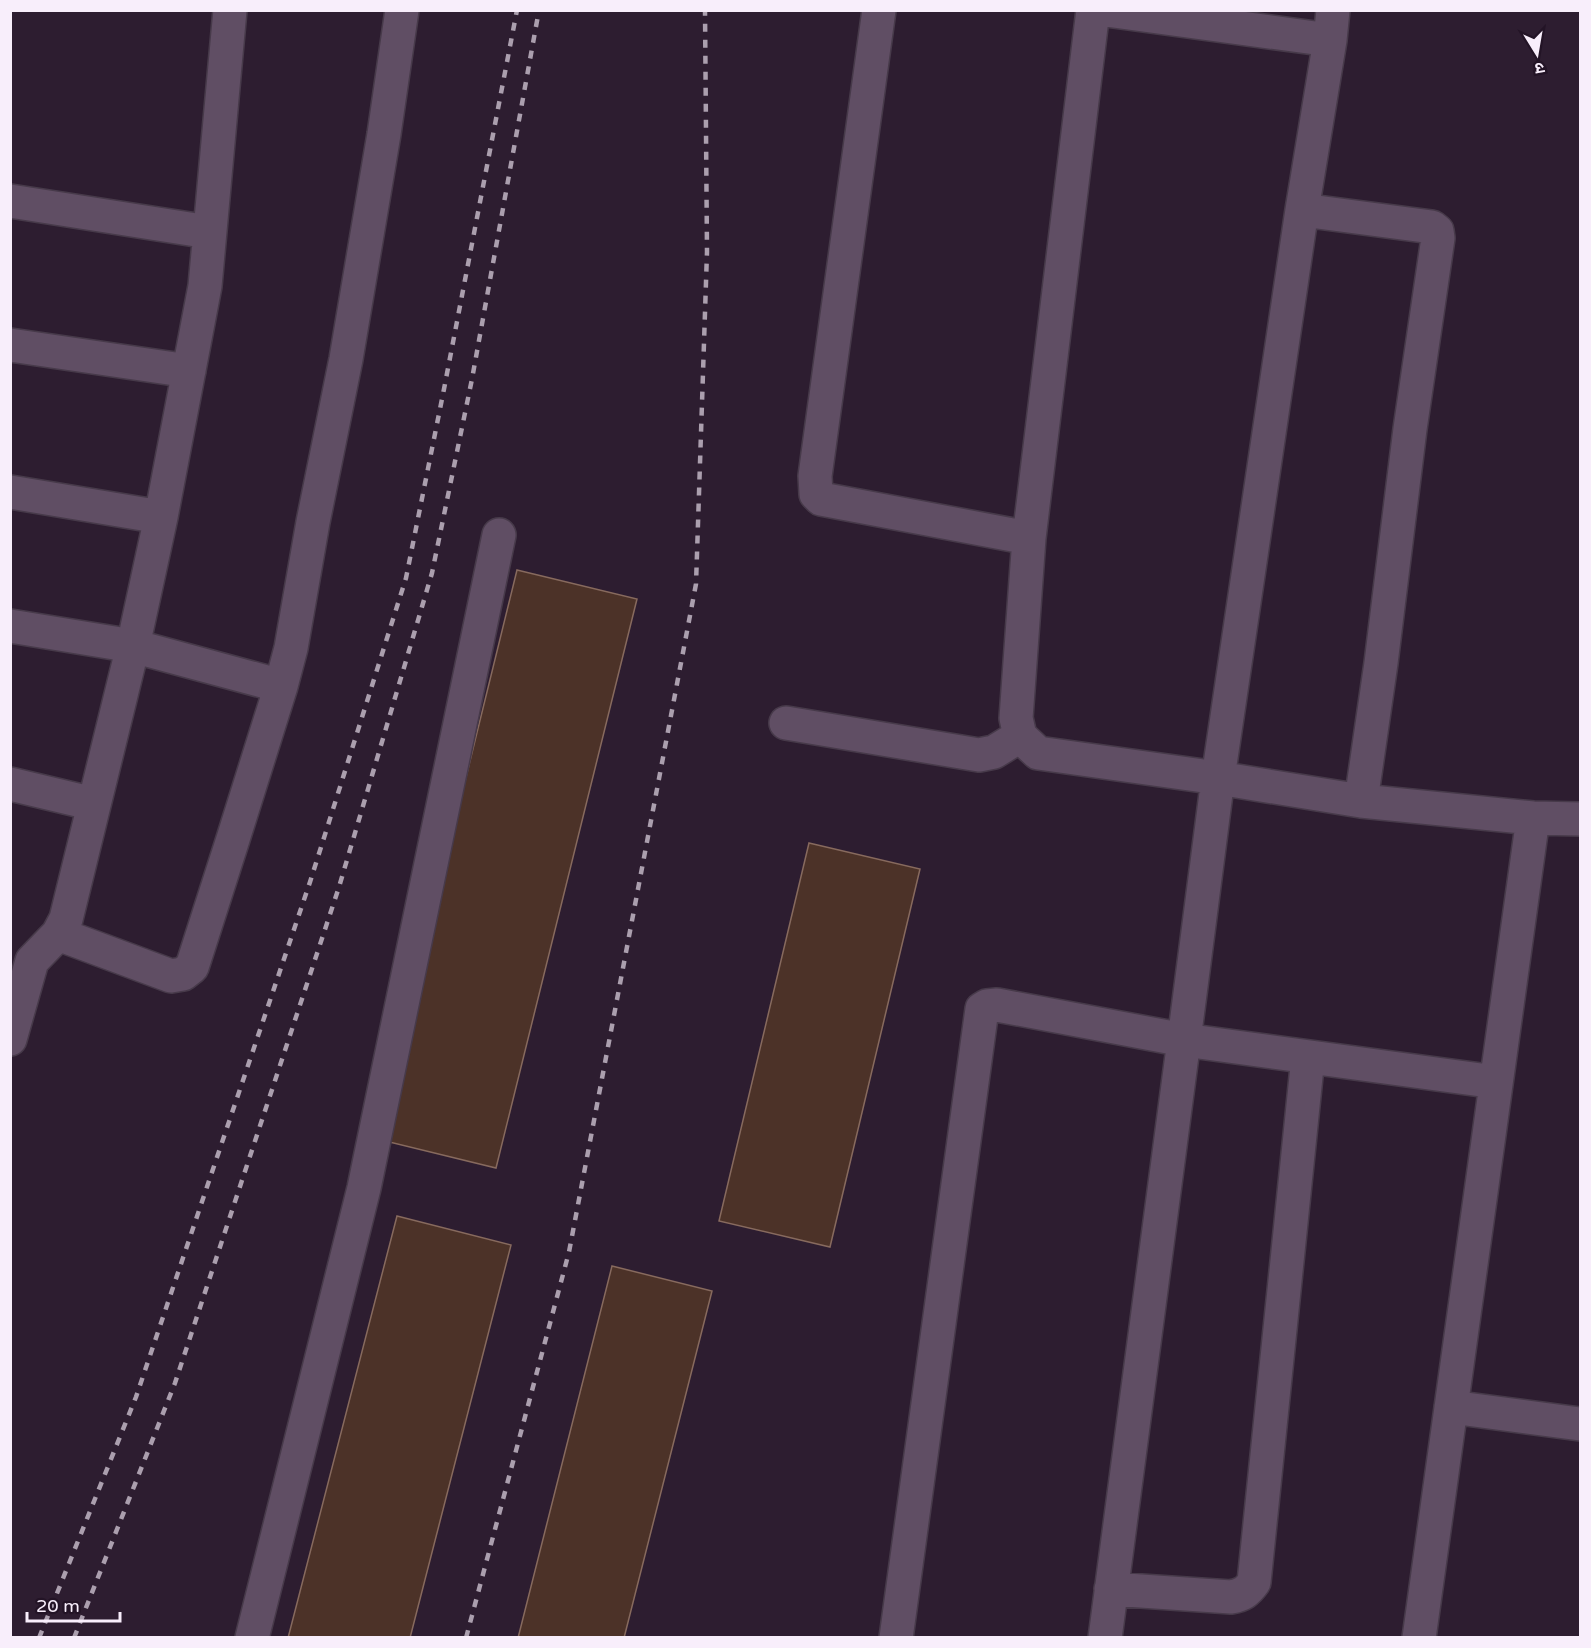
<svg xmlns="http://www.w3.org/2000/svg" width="1591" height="1648" font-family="'Varela Round','Noto Sans Devanagari',sans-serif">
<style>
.building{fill:#4c3228;stroke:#876a5e;stroke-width:1.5}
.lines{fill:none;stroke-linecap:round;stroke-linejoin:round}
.minor-casing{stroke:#473a4a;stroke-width:36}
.minor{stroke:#604e64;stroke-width:33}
.rail{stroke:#ab9fae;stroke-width:4.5;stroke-dasharray:8 8;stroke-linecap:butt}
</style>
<rect width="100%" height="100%" fill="#2d1d30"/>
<path class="building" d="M517,570L637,599L496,1168L377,1139Z
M809,843L920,869L830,1247L719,1221Z
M397,1216L511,1245L410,1638H288Z
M612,1266L712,1291L624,1638H518Z"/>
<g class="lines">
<g class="minor-casing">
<path id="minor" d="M879,10L815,476L816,494L821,499L1029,538
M1093,10L1029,538L1016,718L1020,736L1038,753L1218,778L1361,801L1533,818L1580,819
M1106,10L1330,40
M10,201L209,232
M1302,210L1432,227L1437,231L1438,238L1410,429L1381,663L1361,801
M10,345L189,371
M10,492L161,517
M10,626L133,646L281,686
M786,723L979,755L994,752L1020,736
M10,784L94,804
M58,934L171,976L183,974L192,967L233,839L281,686L291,648L313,522L346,359L384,134L402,10
M10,1039L32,961L58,934L66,919L133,646L161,517L205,286L230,10
M1451,1407L1580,1424
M1111,1589L1231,1597C1242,1595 1247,1592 1254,1582L1308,1057
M252,1638L364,1188L499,535
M896,1638L982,1009L987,1006L997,1005L1184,1040L1496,1082
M1105,1638L1184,1040L1218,778L1302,210L1330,40L1333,10
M1419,1638L1533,818"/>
</g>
<use href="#minor" class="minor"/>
<path class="rail" d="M39,1638L136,1397L310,882L406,578L444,389L517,10
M74,1638L175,1383L339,887L432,573L472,379L539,10
M466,1638L569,1252L696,584L707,252L705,10"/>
</g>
<rect width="1591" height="1648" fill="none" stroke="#f8eefb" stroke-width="24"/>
<g transform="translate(1537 54) rotate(169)" stroke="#231426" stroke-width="4.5" paint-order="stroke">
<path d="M0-4.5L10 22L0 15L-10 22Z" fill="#f8eefb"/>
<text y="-9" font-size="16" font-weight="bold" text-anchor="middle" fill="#f8eefb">उ</text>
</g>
<path d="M27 1612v9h93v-9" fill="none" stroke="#f8eefb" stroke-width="3"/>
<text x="36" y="1612" font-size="18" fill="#f8eefb" stroke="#231426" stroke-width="4.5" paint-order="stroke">20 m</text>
</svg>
